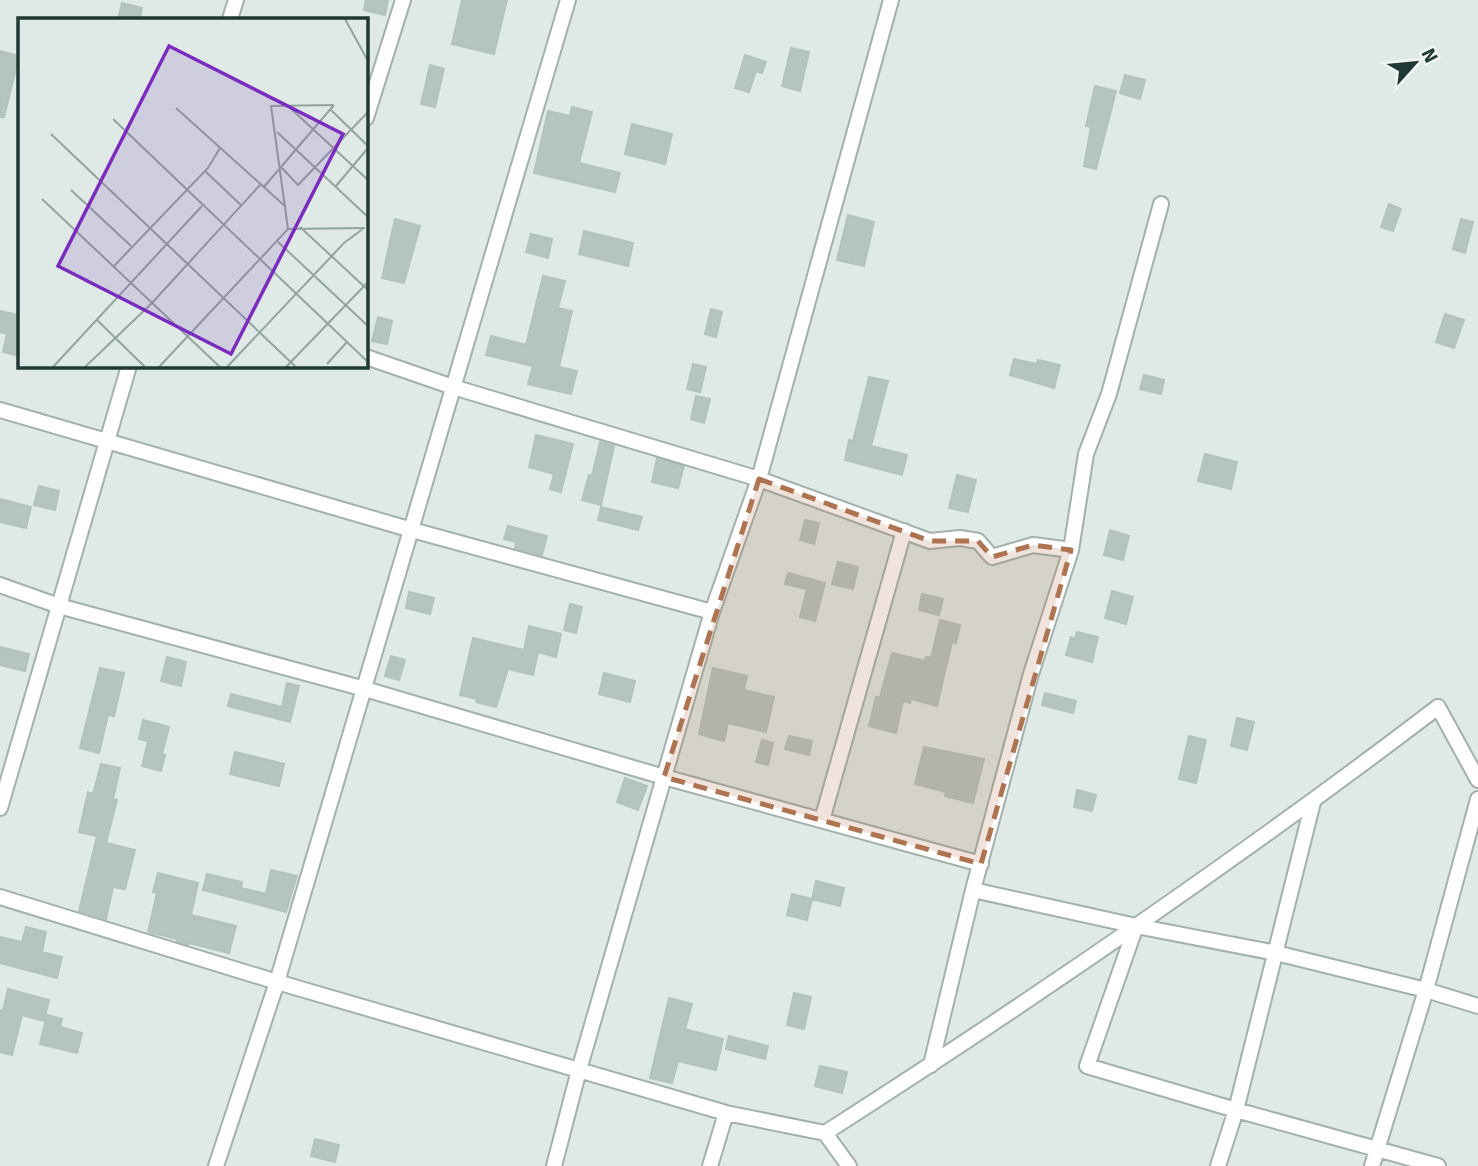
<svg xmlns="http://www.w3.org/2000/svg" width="1478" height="1166" font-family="Signika,sans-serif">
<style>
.building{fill:#b5c4bf;stroke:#b2c3bd;stroke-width:2}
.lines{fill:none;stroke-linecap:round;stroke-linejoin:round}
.minor-casing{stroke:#a2b1ad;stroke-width:18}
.minor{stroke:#fff;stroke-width:14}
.marked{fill:#ae7351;fill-opacity:0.2;stroke:#ae7351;stroke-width:5;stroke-dasharray:14 9;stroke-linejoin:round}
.inset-road{fill:none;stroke:#93a39f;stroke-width:2}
.view{fill:#7b2cbf;fill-opacity:0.15;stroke:#7b2cbf;stroke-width:3.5}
.inset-edge{fill:none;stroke:#213934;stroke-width:3.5}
</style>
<rect width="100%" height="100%" fill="#dfeae6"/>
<path class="building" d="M366,0H388L385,15L364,10Z
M462,0H507L494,54L452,44Z
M122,3L142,8L140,19H118Z
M791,48L809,52L800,91L782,86Z
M0,51L19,56L4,117H0Z
M745,55L766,62L762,73L756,71L749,92L735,88Z
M430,65L444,69L435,107L421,104Z
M1125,75L1145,80L1140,99L1120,93Z
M1095,86L1116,91L1096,169L1084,166L1091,127L1086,126Z
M572,107L592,112L579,163L620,173L615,192L534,173L548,111L570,116Z
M632,124L672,134L665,164L625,154Z
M1389,204L1401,209L1393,231L1381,227Z
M848,215L874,222L864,266L837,260Z
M395,219L420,226L404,283L382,278Z
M1461,219L1473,222L1465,253L1453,249Z
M584,231L633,243L628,266L579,254Z
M531,234L552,239L548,258L526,252Z
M543,276L565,281L558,308L572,311L559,367L577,371L571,394L528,384L533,366L486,355L491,336L526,345Z
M711,309L722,312L716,337L705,334Z
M0,311L19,315V356L3,352L7,334L0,332Z
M1445,314L1464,320L1454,348L1436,342Z
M378,317L392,321L387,344L372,341Z
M1014,359L1037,364L1038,360L1060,365L1054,388L1010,375Z
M693,364L706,367L700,392L687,389Z
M1144,375L1164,380L1161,394L1140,389Z
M869,377L888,381L871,446L907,455L902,475L845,460L849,440L853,441Z
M696,396L710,399L704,423L691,419Z
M536,435L573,444L561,492L550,489L554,474L529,467Z
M600,442L614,446L601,505L582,500L589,475L592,476Z
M1205,454L1237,462L1231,489L1198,481Z
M657,458L684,466L678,488L652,482Z
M957,475L976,480L968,512L949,508Z
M39,486L59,491L55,510L34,505Z
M0,499L31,507L26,528L0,522Z
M601,507L642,517L638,530L598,520Z
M805,520L819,523L814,544L800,540Z
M508,526L547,536L542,555L515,548L516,542L504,539Z
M1110,530L1129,536L1123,560L1104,555Z
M838,562L858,567L853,589L832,584Z
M788,573L825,583L815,621L800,617L807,589L785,584Z
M1112,591L1133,597L1126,624L1105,618Z
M409,592L434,598L430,614L406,608Z
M922,594L943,599L939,615L919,610Z
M570,604L582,607L576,633L564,630Z
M940,620L960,625L956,643L952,642L937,706L911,699L910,703L903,701L896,733L869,726L876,697H880L892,653L925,661L926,657L931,658Z
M529,626L561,634L556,657L538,652L533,675L508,669L496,707L476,702L477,699L460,695L473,638L524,650Z
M1077,632L1098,637L1092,662L1066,655L1071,637L1075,639Z
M0,647L29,654L25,671L0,665Z
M391,656L405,660L399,680L385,676Z
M167,657L186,662L181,686L161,681Z
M100,668L124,673L114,716L108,715L99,753L80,748Z
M713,668L747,676L744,690L774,697L766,732L728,723L724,741L699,734Z
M604,673L635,681L630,702L599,694Z
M287,683L299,686L290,722L228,706L231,694L282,707Z
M1045,693L1076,701L1073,713L1042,705Z
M1237,718L1254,722L1247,750L1231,746Z
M143,720L169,727L162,754L165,755L161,771L142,766L148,741L139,739Z
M789,736L812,741L809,755L785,749Z
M1189,736L1206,740L1196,783L1179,779Z
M762,740L773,743L768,765L756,762Z
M924,747L984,759L973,803L945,796L946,792L915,784Z
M235,752L284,764L279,786L230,774Z
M101,764L120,768L113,799L117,800L106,843L135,850L125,889L113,887L106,919L79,911L97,836L79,832L88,792L93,794Z
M625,778L647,786L638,810L617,802Z
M1077,790L1096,795L1092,811L1074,807Z
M271,870L297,876L286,912L203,890L207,874L242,882L241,888L266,894Z
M158,873L198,883L191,915L236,926L229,953L189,943L188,945L177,941V939L148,932L157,893L153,892Z
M816,881L844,888L840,906L812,899Z
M792,894L812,899L807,920L787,915Z
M26,927L46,932L42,952L62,957L57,978L0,963V937L22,942Z
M8,989L49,1000L44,1021L22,1015L12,1055L0,1052V1010L3,1011Z
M794,993L811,997L804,1029L787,1025Z
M669,998L692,1004L685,1029L723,1039L716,1070L678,1061L672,1083L650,1078Z
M47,1015L62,1019L60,1027L82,1033L77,1053L40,1044Z
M729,1036L768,1046L765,1059L726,1049Z
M820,1066L847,1072L842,1093L815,1086Z
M315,1139L339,1145L335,1162L311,1156Z"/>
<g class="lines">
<g class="minor-casing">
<path id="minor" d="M230,19L236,0
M366,118L403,0
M366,357L453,387L759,479L930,541L960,538L978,541L992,557L1033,545L1071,550
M0,410L412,530L712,612
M0,585L59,606L365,689L664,777L981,864
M0,808L129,366
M822,820L904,531
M973,890L1136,926L1276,953L1426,990L1478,1006
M0,897L277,982L726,1113L825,1133L849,1166
M1136,926L1087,1066L1236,1110L1438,1166
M931,1065L973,890L1031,674L1071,550L1086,454L1109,394L1161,204
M825,1133C1034,999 1240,858 1438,707L1478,780
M216,1166L277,982L568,0
M554,1166L579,1070L712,612L759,479L891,0
M710,1166L726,1113
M1218,1166L1236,1110L1313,802
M1372,1166L1426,990L1478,799"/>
</g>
<use href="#minor" class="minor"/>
</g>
<path class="marked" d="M759,479L930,541H978L992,557L1033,545L1071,550L981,864L664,777Z"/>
<g transform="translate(18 18)">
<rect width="350" height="350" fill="#dfeae6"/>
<path class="inset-road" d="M327,1L350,43M270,88L350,162M158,90L268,189M313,92L350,128M95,101L350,344M259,114L350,199M33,116L278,349M264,150L280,167L350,94M187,153L224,188M318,168L350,130M245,170L316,87M53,172L113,228M24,181L202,349M282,209L350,272M270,211L253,88L316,87M260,224L350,308M96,248L190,150L202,130M79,302L127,349M309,346L329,324M35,349L184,188M67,349L134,285L242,167M141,349L270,211L347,210M209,349L326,225L346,210M268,349L350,264"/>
<path class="view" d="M151,28L325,116L213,336L40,248Z"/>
<rect width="350" height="350" class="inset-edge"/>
</g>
<g transform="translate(1415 63) rotate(63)" stroke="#eff6f4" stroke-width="5" paint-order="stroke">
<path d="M0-5L12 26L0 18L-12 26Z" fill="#213934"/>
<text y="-10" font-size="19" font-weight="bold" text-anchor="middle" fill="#213934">N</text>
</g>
</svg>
